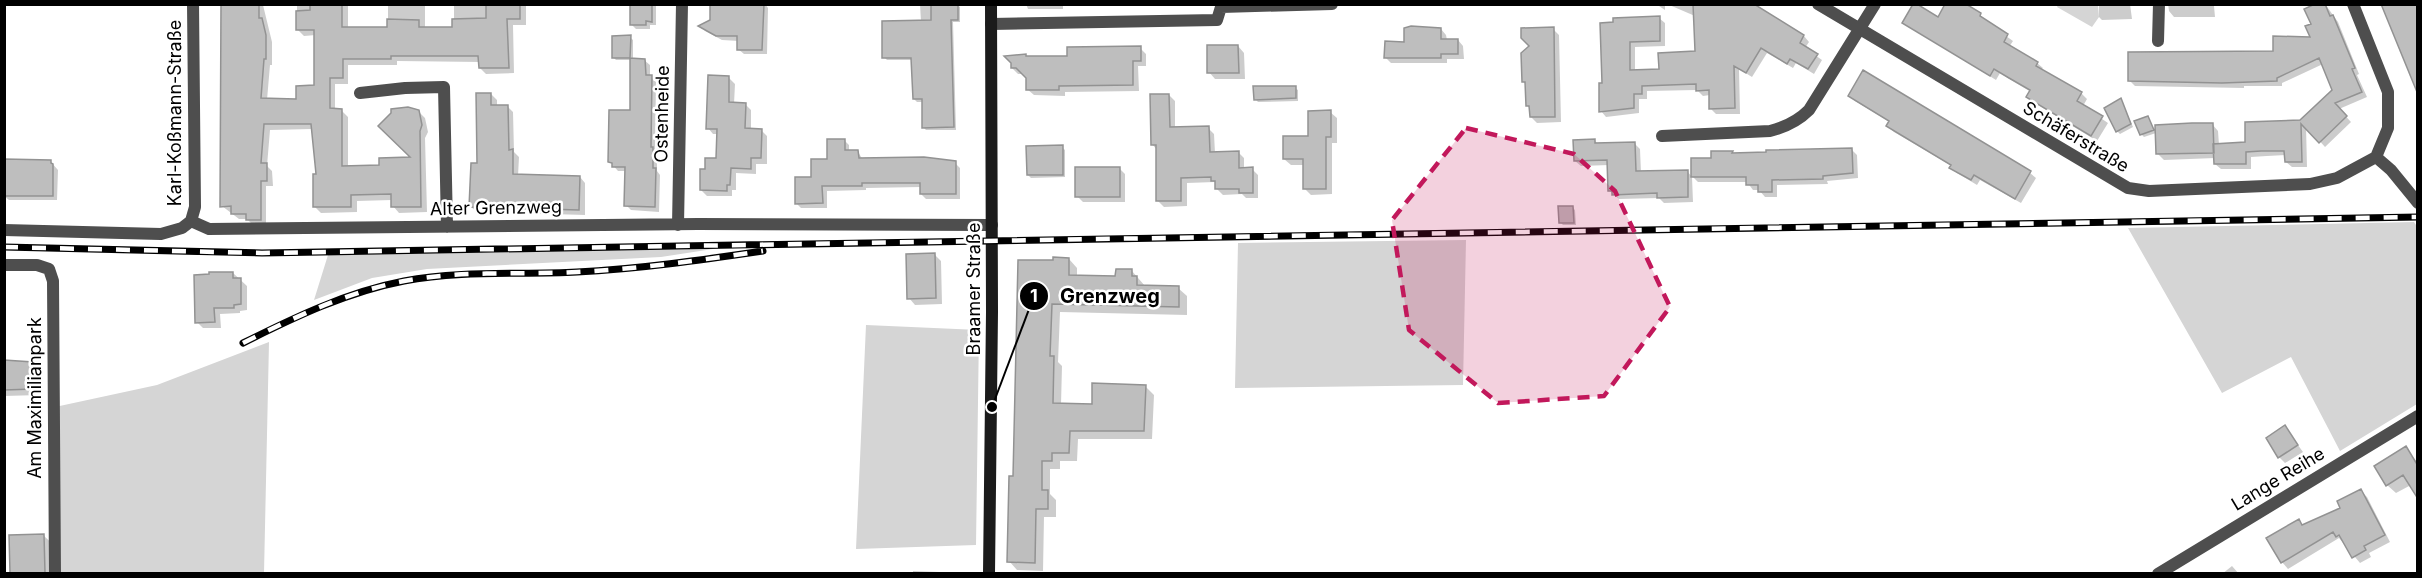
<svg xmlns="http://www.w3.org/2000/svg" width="2422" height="578" font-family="Inter,sans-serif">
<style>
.green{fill:#d5d5d5}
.shadow{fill:#0003}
.building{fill:#bebebe;stroke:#929292;stroke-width:1.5}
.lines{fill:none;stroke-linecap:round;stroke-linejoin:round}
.street{stroke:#4e4e4e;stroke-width:12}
.secondary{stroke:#1b1b1b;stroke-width:12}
.rail-casing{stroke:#000;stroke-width:7}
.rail{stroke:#fff;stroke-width:4.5;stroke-dasharray:14;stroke-linecap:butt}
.marked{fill:#c2185b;fill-opacity:0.2;stroke:#c2185b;stroke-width:4.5;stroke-dasharray:12 8;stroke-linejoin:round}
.labels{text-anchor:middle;stroke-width:5;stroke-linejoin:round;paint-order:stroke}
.street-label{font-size:18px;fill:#000;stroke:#fff}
.leader{fill:none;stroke:#000;stroke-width:2}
.callout-dot{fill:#000;stroke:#fff;stroke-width:2}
.mark-label{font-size:18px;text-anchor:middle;font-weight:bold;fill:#fff}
.callout-label{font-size:20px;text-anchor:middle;font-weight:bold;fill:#000;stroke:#fff;stroke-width:5;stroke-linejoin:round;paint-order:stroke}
</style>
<rect width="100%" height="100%" fill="#fff"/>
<path class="green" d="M2058,5H2098L2099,17L2092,27L2057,7Z
M2414,222L2418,228L2417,404L2340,451L2291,357L2222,393L2128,228Z
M1466,240L1463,385L1235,388L1238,243Z
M713,249L661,257L427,269L372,278L314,300L328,255Z
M866,325L979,330L976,545L856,549Z
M269,342L264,573H60L55,407L157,385Z"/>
<path class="shadow" d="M222,4L263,5L272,42V65H270L267,100H297L316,87V35L304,36L297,29V6L288,4H348V29H388V4H425V29L454,28V4H526V25H513L514,73L486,74L480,68V62L397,61V65H348V84H335V110L342,111L348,117V168L381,166L413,158L418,111L425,118L428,132L425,138L427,212L399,213L393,206L392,200L357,201V212L321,213L315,207L317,175L312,129L270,130L267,166L272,171L273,186H266V226H254L247,219H239L222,206Z
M632,4H656V25H650V29H636L631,24Z
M712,4H765L768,8L767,54H744L738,49L739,41L722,40L705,31L701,26L712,21Z
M920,4L957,5L960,7V22H953L956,130H926L923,127V102H917L914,99L913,60H887L884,57L921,22Z
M1026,4H1063V9H1028Z
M1656,4H1665V10Z
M1667,4H1751L1804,36L1809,42L1805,48L1822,60L1814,74L1796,63L1793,68L1767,53L1752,77L1739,69L1740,114H1716L1711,109L1710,95L1703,96L1697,90L1647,91V99H1639V113L1606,117L1601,111L1603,84L1601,24L1659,18L1665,23V46L1635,47V71L1660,70L1696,53L1695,16Z
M2099,4H2130L2132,19L2102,20L2099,17Z
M2168,4H2309V6H2214L2215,17H2174L2169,11Z
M2325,4L2338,22L2359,74L2357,75L2367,97L2339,109L2351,122L2325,147L2306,126L2307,167H2292L2286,162V155L2267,156L2251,157V169H2221L2215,164V158L2164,160L2158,154L2212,124L2218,131L2219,145L2247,144L2300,122L2333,90L2323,64L2282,83V86H2244V88L2135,86L2130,81L2274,53L2313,39V25Z
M1980,14L1985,21L2013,41L2009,47L2037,63L2043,68L2041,70L2082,94L2087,99L2083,106L2108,123L2097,141L2033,102L2027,97L2031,92L2016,83L2000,73L1996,80L1904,23Z
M1434,28L1441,29L1446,35L1447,40H1458L1463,46L1464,59H1447V63H1391L1385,57L1406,43V30Z
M1553,29L1559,35L1561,122L1537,123L1531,117V109L1527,105V85L1523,81Z
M630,37L633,40V60H644L650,65V76L656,82L655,151L657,153V171L660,175L659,212L631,210L626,205V171H618L610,162L631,112L632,60H616L613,57Z
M1238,46L1244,53L1245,79H1215L1209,72Z
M1140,48L1146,54V66H1138L1139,91L1065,92V96L1034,95L1027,89V77L1024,74H1018L1012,68L1028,58H1068Z
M1864,72L2030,173L2036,178L2021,203L1980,180L1977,185L1957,173L1952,166L1894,132L1888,126L1890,122L1855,101L1850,96Z
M729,78L735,84L734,104H745L751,110V130H761L767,136V164H756V174L736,173V190H732V196H707L701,190L706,170L718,159V134H713L708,128Z
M1295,88L1298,90V101L1258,102L1256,100Z
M491,94L497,100V107L507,106L513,112L514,152L519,157L518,176L580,177L585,183V215L477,212L471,207Z
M1169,95L1175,101V128H1208L1214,134L1215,153L1238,152L1244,158V169H1252L1258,175V198H1246L1242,194L1223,195L1217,189L1215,182L1187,183V206L1164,207L1158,201L1157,150L1152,144Z
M2121,100L2133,127L2120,134L2117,131Z
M1330,112L1337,118V143H1332V194L1311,195L1304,188V165H1291L1284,159L1310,138Z
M2148,117L2156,133L2144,137L2141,134Z
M844,140L849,145V152H858L863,160L955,163L960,168V199H926L921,194V187L866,188V190L827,191V208H801L796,203L812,179Z
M1595,141L1598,144H1635L1640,149L1641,173L1687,171L1692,177L1693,202L1664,203L1659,198L1619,199L1609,190V165L1581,166L1575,161Z
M1062,147L1065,150V177L1031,178L1028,175Z
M1852,150L1857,155L1858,178L1827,181L1828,184L1777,185V197H1765L1759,190H1753L1747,182H1698L1693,177L1713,159L1732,152L1734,154Z
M4,161H50L58,170L57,200H9L4,196Z
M1119,168L1125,174V202H1083L1077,196Z
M1572,207L1575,210L1576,225H1563L1560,222Z
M934,254L941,261L942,304L915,305L909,298Z
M1069,259L1077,268V277L1117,278L1132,271L1145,286L1178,288L1187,296V315L1060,312L1058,362L1062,366L1061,405L1093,406L1145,386L1154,395L1152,439H1078L1077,461H1060V469H1050V494L1056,500V517H1044L1043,571L1017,570L1009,561L1015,478L1054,262Z
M233,273L247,286V310L240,311V313L220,314L221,328H203L197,322Z
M4,362L32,363L39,370L40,395L4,396Z
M2285,427L2303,452L2285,463L2279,457Z
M2405,448L2418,463V496L2411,485L2396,493L2387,485Z
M2361,491L2367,497L2390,542L2369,553L2371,557L2360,563L2339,538L2288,569L2282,562L2298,521L2303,526L2342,509Z
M11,536H44L57,548V574H12Z
M2232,566L2239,574H2222Z
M913,571L940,572L941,574H913Z"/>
<path class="building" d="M221,4H259V18H262L266,35V59H264L261,98L296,99V86L314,85V30H296V11L310,10V4H342V27H387V19L419,20V27H452V19L486,18V4H520V19H507L509,68H479L478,56H391V59H343V78H330V108L342,109V166L379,165V158L410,157L378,126L391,113V109L408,107L419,110L422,125L420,131L421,207H391V194L351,195V207H313V174H316L311,124H264L261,163H267V181H261V220H246V214H231V206L220,207Z
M630,4H652V22L646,21V25H630Z
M710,4H764L762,50H737V36H716L698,26L710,20Z
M931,4H958V20H951L954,127L922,128V99H913L911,58H882V21L931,20Z
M1693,4H1754L1804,35L1800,43L1818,54L1808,69L1790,59L1787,64L1761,48L1746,73L1734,66L1735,108L1709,109V90L1696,91V84L1642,86V94H1634V108L1599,112V83H1602L1600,23L1613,22V18L1660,16V41L1630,42V70L1659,69L1658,53L1695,51Z
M1913,4H1917L1938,17L1945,4H1966L1981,13L1980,16L2008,34L2004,42L2038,62L2036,66L2082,92L2077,101L2103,116L2091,136L2026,97L2030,90L2009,78L1994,69L1990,76L1902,23Z
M2315,4H2325L2330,16L2333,15L2355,68L2352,69L2362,92L2335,103L2347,116L2319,143L2301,124L2302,162H2285L2284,151H2261L2246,152V164H2214L2213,144L2245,142V122L2300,120L2332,90L2319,58L2277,78V81L2222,83L2128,81V52L2273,51V36L2310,37L2305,26L2311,24L2304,9Z
M2381,4H2418V92H2417Z
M1411,26L1441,28V39H1458V54H1441V58H1384L1385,41L1404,42V28Z
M1554,27L1555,117H1530L1529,106H1526L1525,82H1522L1521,53L1529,46L1521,38V28Z
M631,35L630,58H612V36Z
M1207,45H1238L1239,73H1207Z
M1141,46V61H1133V85L1059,86V90H1026V78L1016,68H1011V63L1004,56L1026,54V56H1067V47Z
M630,58L645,59L646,75H652L651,147H653V168H656L655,207L624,206L625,167H612V163L608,162L609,110H630Z
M1863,70L2031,171L2015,199L1974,175L1971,180L1949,168L1951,165L1886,126L1889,121L1848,96Z
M708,75L729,76V102L746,103L745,128L762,129L761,158H751V169L731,168L730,185H727V191L700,190V169H705V158H716L717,129H706Z
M1253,86H1296V98L1254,100Z
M476,93H491V105H508L509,150L513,149V174L580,176L579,210L469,207L471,163H477Z
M1150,94H1169L1170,127L1209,126L1210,152L1239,151V168L1253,167V193H1239V189H1215V181H1211V177L1181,178V201H1156V145H1151Z
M2121,98L2131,124L2116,132L2104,108Z
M1331,110V137H1326V189H1303V159H1283V136H1308V111Z
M2148,116L2154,130L2140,135L2134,121Z
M2192,123H2213L2214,153L2156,154L2155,125Z
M827,139H845V150H858L859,158L924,157L956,161V194H920V183H862V186H822L823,203L795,204V177H811V159H827Z
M1595,139V143L1635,142L1636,171L1688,170V197L1657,198V193L1612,195V191H1608L1607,160L1574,161L1573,140Z
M1063,145V175H1027L1026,146Z
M1852,148L1853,173L1823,176V179L1772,180V192H1758V185H1746V177H1691V158H1711V151H1733L1732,153L1766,152V150Z
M4,159L51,160V163L53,164V196H4Z
M1075,167H1120V197H1075Z
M1558,206H1573L1574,223H1559Z
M935,253L936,298L907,299L906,254Z
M1053,257L1069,258V275L1115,276L1116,269H1132V276H1137V285L1179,286V307L1052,304L1050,356H1054L1053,403L1092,404V383L1146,385L1144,431H1070L1069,453H1052V461H1042V490H1048V509H1036L1035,563L1007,562L1009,476H1013L1018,260H1053Z
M209,272H233V278H241V304L234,305V308H214L215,322L195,323L194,275L209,274Z
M4,360L33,362L34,389L4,390Z
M2285,425L2298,445L2278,458L2266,438Z
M2406,446L2418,466V499L2403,475L2386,486L2374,466Z
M2361,489L2385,535L2364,546L2366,550L2352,558L2339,535L2336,537L2333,532L2281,563L2266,538L2299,519L2302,525L2340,508L2337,501Z
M44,534L45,573H10L9,535Z"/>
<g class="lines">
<path class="street" d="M1818,4L2128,188L2149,191L2310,184L2337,178L2376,157
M2353,4L2388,92V128L2376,157L2391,170L2418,203
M991,24L1217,20L1221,7L1332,4
M2158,41L2159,4
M360,93L405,88L444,87L447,227
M1662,136L1770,131C1786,127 1798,121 1809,110L1875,4
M191,221L209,229L698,224L992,225
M191,221L195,207L193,4
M678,225L682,4
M4,230L161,234L182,228L191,221
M4,265H37L49,269L53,281L55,574
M2158,574L2418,416"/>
<path class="secondary" d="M989,574L992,312L991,4"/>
<g class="rail-casing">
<path id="rail" d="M4,247L262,253L2418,217
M243,343C295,317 347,292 404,281C461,270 520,275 577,272C639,269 701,260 763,251"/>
</g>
<use href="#rail" class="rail"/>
</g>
<path class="marked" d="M1466,128L1574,154L1615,191L1670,307L1604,396L1498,403L1409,330L1392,220Z"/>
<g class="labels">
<g class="street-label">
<text transform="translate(175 113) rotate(-90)" y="6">Karl-Koßmann-Straße</text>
<text transform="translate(662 114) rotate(-89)" y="6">Ostenheide</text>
<text transform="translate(2076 137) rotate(31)" y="6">Schäferstraße</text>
<text transform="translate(496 208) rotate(-1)" y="6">Alter Grenzweg</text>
<text transform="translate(974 289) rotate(-90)" y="6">Braamer Straße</text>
<text transform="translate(35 398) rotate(-90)" y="6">Am Maximilianpark</text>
<text transform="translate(2278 479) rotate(-31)" y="6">Lange Reihe</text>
</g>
</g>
<path class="leader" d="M992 407L1034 296"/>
<g class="callout-dot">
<circle cx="992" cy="407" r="6"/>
<circle cx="1034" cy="296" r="15"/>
</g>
<g class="mark-label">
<text x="1034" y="302">1</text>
</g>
<g class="callout-label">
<text x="1110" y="303">Grenzweg</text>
</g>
<rect width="2422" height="578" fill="none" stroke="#000000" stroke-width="12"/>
</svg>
